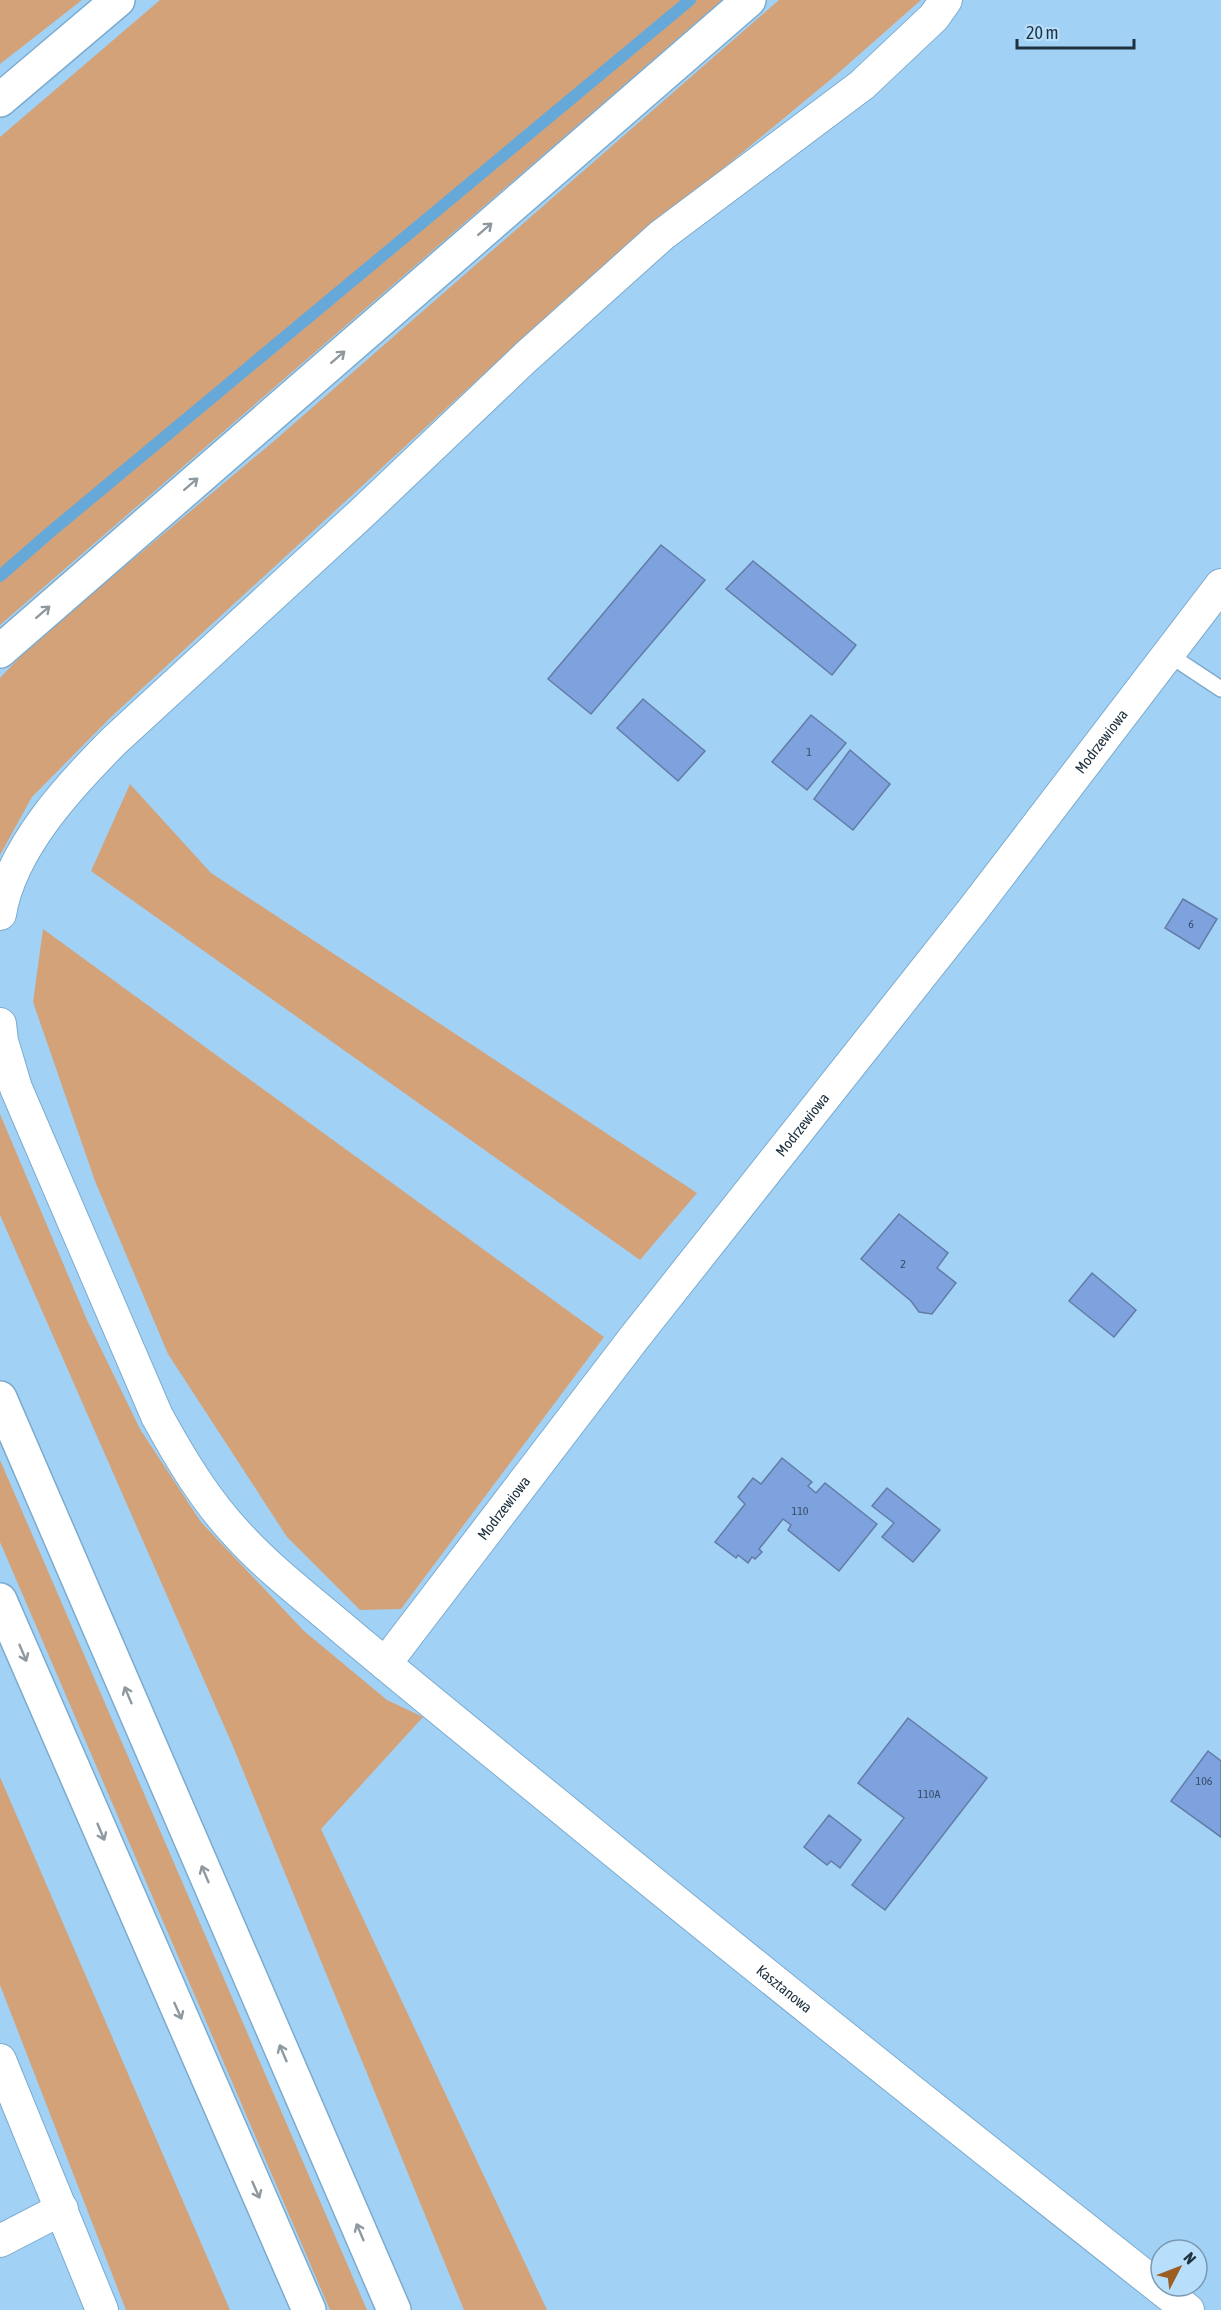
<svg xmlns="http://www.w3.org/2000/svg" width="1221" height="2310" font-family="'Asap Condensed',sans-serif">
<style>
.green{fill:#d4a279}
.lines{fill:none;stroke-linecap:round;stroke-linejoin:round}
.stream{stroke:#66a9d9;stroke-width:12}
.building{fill:#7ea2de;stroke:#637ca6;stroke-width:1.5}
.service-casing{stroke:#7cabce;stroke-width:18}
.minor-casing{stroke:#7cabce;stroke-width:34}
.secondary-casing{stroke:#7cabce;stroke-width:36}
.motorway-casing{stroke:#7cabce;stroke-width:36}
.service{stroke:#fff;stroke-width:15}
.minor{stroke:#fff;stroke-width:32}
.secondary{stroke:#fff;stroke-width:33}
.motorway{stroke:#fff;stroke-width:33}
.oneway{stroke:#8e989f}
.labels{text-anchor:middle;stroke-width:4.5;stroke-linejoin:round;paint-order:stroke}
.number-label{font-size:12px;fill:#364d67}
.street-label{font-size:15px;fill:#1e313f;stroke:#b7defb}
</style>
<rect width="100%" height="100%" fill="#a1d2f6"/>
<path class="green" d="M0,0H82L0,64Z
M160,0H722L0,625V137Z
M779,0H921L836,75L563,301L111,717L32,797L0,855V678L31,645L274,441Z
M130,784L211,873L697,1193L640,1260L91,871Z
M43,929L604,1337L401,1609L360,1610L287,1537L168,1354L95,1181L33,1002Z
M0,1114L87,1320L140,1429L201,1522L304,1631L387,1700L423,1717L321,1829L547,2310H464L232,1744L0,1215Z
M0,1460L367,2310H330L0,1542Z
M0,1777L230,2310H126L0,1985Z"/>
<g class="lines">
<path class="stream" d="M0,576L48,534L690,0"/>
</g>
<path class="building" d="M661,545L705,580L591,714L548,679Z
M753,561L856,645L832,675L726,589Z
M643,699L705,751L678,781L617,728Z
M811,715L846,743L807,790L772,762Z
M850,750L890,784L853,830L814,799Z
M1183,899L1217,919L1199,949L1165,928Z
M899,1214L948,1253L937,1268L956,1283L932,1314L919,1312L911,1301L861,1259Z
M1092,1273L1136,1310L1114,1337L1069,1301Z
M782,1458L812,1482L808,1486L816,1493L825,1483L877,1524L839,1571L788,1530L791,1525L783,1519L759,1549L762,1552L755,1559L752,1557L748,1563L738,1555L736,1558L715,1542L745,1504L738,1497L753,1478L761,1484Z
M887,1488L940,1530L913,1562L882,1537L894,1523L872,1506Z
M908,1718L987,1778L885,1910L852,1885L904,1818L858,1783Z
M1208,1751L1221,1761V1837L1171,1801Z
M829,1815L861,1840L840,1868L831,1861L827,1865L804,1847Z"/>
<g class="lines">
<g class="service-casing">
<path id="service" d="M1168,654L1221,689"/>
</g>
<g class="minor-casing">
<g id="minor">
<path d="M0,914C11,848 70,785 115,740L362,513L526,357L662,235L862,85L934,17L946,0"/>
<path id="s1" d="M0,1024L2,1041L16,1088L157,1416C180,1458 205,1500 238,1535C269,1569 306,1597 341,1627C411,1686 483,1744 554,1802C763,1974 975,2142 1188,2310"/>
<path id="s2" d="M385,1664L634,1338L972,911L1221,585"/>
<path d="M0,2060L102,2310"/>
<path d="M0,2241L62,2209"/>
</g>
</g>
<g class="secondary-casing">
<path id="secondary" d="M0,100L118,0"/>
</g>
<g class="motorway-casing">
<path id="motorway" d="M0,651L749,0
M0,1398L394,2310
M0,1600L309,2310"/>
</g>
<use href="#service" class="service"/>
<use href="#minor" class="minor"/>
<use href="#secondary" class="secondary"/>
<use href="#motorway" class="motorway"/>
</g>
<defs><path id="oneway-shaft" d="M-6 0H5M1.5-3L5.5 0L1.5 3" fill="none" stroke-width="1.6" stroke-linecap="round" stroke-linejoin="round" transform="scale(1.5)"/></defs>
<g class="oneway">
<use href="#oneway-shaft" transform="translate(485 229) rotate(-41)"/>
<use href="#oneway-shaft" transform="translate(338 357) rotate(-41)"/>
<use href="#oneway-shaft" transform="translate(191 484) rotate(-41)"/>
<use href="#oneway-shaft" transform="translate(43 612) rotate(-41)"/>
<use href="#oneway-shaft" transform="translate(23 1653) rotate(67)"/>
<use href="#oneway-shaft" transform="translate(128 1695) rotate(-113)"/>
<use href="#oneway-shaft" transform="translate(101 1832) rotate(67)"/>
<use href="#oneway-shaft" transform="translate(205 1874) rotate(-113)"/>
<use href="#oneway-shaft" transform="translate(178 2011) rotate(66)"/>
<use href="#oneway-shaft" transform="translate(283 2053) rotate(-113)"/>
<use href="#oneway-shaft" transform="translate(256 2190) rotate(66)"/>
<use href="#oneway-shaft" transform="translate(360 2232) rotate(-113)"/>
</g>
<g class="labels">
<g class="number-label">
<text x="809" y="756">1</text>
<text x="1191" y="928">6</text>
<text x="903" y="1268">2</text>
<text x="800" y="1515">110</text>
<text x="1204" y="1785">106</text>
<text x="929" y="1798">110A</text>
</g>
<g class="street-label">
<text dy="5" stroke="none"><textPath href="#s2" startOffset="1168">Modrzewiowa</textPath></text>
<text dy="5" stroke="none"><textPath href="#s2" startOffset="682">Modrzewiowa</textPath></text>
<text dy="5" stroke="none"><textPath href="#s2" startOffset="196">Modrzewiowa</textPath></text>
<text dy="5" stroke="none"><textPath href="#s1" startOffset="1278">Kasztanowa</textPath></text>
</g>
</g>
<g transform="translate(1179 2268) rotate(48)"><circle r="28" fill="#b7defb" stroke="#7a99b0" stroke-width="1.5"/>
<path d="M0-4.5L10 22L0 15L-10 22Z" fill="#9c5e23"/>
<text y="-9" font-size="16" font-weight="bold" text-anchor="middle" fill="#1e313f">N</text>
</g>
<path d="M1017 39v9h117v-9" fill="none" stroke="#1e313f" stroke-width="3"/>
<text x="1026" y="39" font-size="18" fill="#1e313f" stroke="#b7defb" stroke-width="4.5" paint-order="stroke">20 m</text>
</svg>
